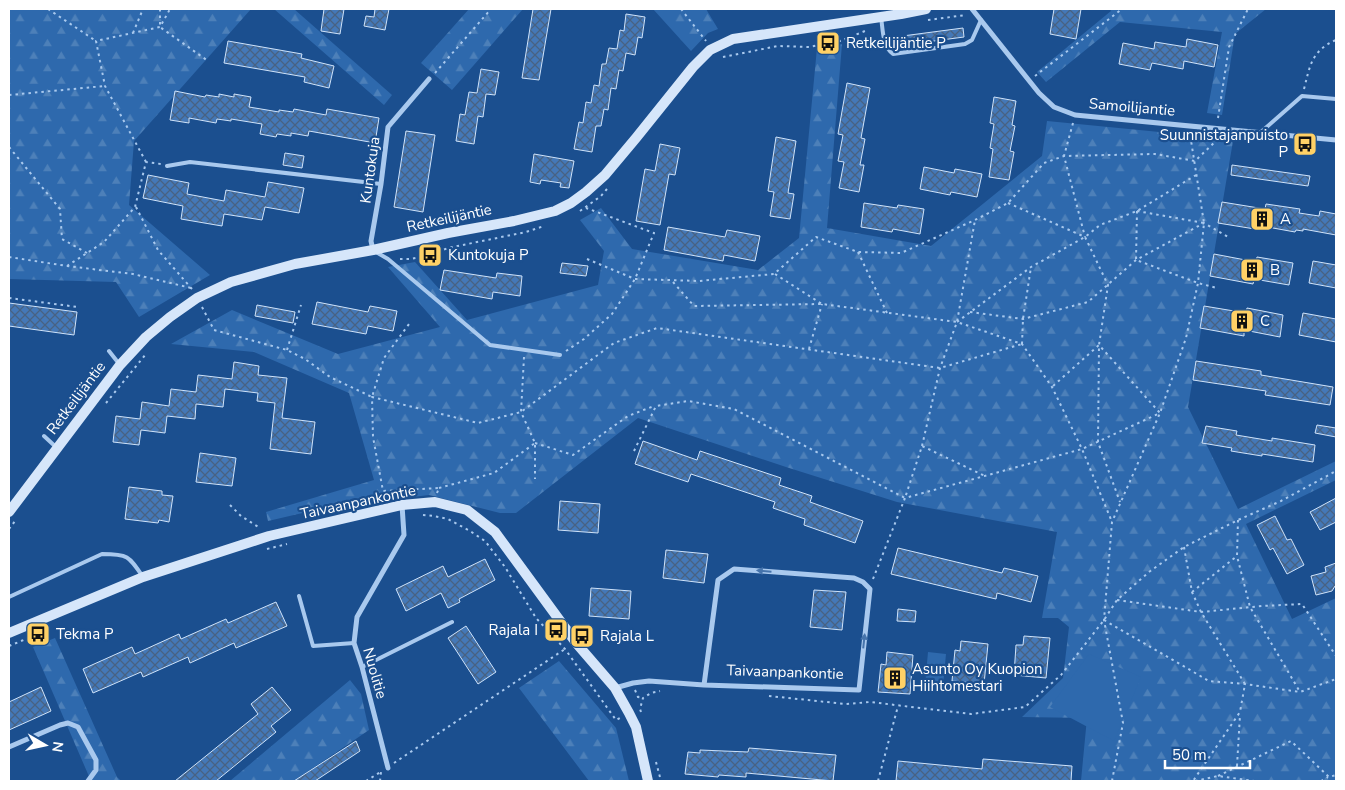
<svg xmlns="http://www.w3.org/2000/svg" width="1345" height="790" font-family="'Nunito Sans',sans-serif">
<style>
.forest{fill:url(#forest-firs)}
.park{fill:#2e69ad}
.building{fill:url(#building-cross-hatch);stroke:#cfe3fa}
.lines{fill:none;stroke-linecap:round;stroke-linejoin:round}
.path{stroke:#a9c9ee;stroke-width:2;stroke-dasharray:2.5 4;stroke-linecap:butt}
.lane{stroke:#a9c9ee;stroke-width:4}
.street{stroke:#a9c9ee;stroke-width:5}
.secondary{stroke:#d6e6fa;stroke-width:10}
.oneway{fill:#4674ac}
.labels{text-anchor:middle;stroke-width:4.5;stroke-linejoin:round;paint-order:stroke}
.poi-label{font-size:15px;fill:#fff;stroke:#1b4f8f;text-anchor:start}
.street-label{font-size:15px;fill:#fff;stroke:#1b4f8f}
</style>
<defs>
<pattern id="forest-firs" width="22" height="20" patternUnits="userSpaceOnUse" patternTransform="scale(1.25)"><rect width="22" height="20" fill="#2e69ad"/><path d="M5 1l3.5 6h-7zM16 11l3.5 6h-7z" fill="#4d80b9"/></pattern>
<pattern id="building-cross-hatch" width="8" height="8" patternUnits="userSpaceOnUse" patternTransform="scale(1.25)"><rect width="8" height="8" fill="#4478b7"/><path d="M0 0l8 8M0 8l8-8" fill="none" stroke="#486282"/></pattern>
</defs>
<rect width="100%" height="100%" fill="#1b4f8f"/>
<path class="forest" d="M9,9H251L134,141L129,205L210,275L139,317L116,282L9,279Z
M274,9H294L392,95L384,105Z
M469,9H523L452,90L421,63Z
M653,9H706L718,29L708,33L691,51Z
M1110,9H1266L1235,34L1222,115L1207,113L1222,32L1120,22L1046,82L1037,72L1111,11Z
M842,44L827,228L931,246L1042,156L1047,121L1190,135L1217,140L1233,141L1188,407L1238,509L1336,461V480L1246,524L1292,619L1336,598V781H1081L1087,718L1022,717L1063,678L1069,627L1058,618H1042L1057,532L897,502L786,467L638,418L516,513H500L429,495L324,508L268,521L266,512L374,480L349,393L254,352L171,344L232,310L338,354L440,327L388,267L415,262L467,320L598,285L604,251L580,220L601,208L632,249L758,270L799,238L817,48Z
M55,638L117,777L121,781H91L33,647Z
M559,661L616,728L629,781H589L519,688Z
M350,680L361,694L369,730L294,781H230Z"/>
<path class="park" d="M928,652L946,654L943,686L925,685Z
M1089,654L1141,677L1114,741L1050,707Z"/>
<path class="building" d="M324,9H344L340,34L321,31Z
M375,9H389L385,30L364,26L366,16L374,17Z
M533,9H551L539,80L522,78Z
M1054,9H1081L1076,39L1050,34Z
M626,14L645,17L642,38L638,37L635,55L626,53L623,71L619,70L616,89L611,88L608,110L604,109L601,126H596L592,152L574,149L579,122L583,123L586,102L591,103L594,85L599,86L602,64H606L609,48L617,49L620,30L624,31Z
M963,28L964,37L896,46L895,37Z
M1187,39L1218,45L1214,67L1184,61L1183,69L1152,63L1150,70L1119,64L1123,43L1154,49L1155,42L1186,47Z
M228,41L302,54L301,58L334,66L329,88L304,82L305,77L224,63Z
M481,69L499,72L495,95L486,94L483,117L478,116L474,144L456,141L460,114L465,115L469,92L477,93Z
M847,83L870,88L861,138L865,139L860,165H864L859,192L839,188L844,162L838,161L843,135L838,134Z
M175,91L205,97L206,95L219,97V94L234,97V94L251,97L249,107L279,112V110L293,112L294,109L326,115L327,109L379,118L375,143L309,131L308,136L291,133V136L277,134L276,137L260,134L262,124L231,119V121L217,119L216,123L189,118V123L170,120Z
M994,97L1016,101L1012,125L1015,126L1010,151L1014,152L1009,180L989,177L993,149L990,148L994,124L990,123Z
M406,131L435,135L423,212L394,207Z
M776,137L796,141L788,193L794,194L790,219L770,216L774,192L768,191Z
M660,144L680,148L675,175L669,174L660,225L636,221L645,169L655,171Z
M285,153L304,156L302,168L283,165Z
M534,154L574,161L569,188L560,187L561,183L541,180L540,184L530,182Z
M1232,165L1310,176L1308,186L1231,175Z
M924,167L954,173L955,169L982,174L977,197L951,192L950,195L920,189Z
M148,175L189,183L187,194L224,201L226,190L265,197L268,182L304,188L299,213L265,207L262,220L224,214L222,226L181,219L183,206L143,198Z
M1222,202L1265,209L1266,204L1300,209L1299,213L1319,216L1320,211L1336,214V235L1303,229V231L1296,230L1295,232L1262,226L1261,230L1218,223Z
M864,203L897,208L898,205L924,209L920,234L893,229L892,232L861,227Z
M668,227L725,237L727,230L760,236L755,261L724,255L723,261L664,250Z
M1214,254L1256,262L1257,257L1293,263L1289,285L1254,279L1253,284L1210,276Z
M1313,261L1336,265V288L1309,283Z
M562,263L588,266L586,276L560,273Z
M444,270L496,278L497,273L522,276L520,296L493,292L492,299L440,290Z
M317,302L368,312L370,306L397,311L393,331L368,326L366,334L312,324Z
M9,303L77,312L74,335L9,326Z
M257,305L295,312L293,323L255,316Z
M1204,306L1246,313L1247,308L1283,315L1280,337L1244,330V336L1200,328Z
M1303,313L1336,319V342L1299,335Z
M1196,361L1261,371V375L1333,387L1330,405L1265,395L1266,391L1193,380Z
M234,362L259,366L258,375L287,378L282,418L315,422L311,454L270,449L275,403L257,401L258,393L225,389L223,407L196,404L195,419L167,416L165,433L141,430L139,445L113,442L116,416L140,419L142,402L169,406L171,389L196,392L198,375L232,379Z
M1317,425L1336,428V437L1315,433Z
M1206,426L1237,431L1236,435L1272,441V438L1315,445L1313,462L1262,454V456L1231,451L1232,448L1202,443Z
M643,441L697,460L700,451L781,478L779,485L812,496L810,502L863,521L855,543L804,525L805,519L773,508L775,502L691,474L688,482L635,464Z
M200,453L236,458L232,486L196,482Z
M129,487L162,491V495L173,496L169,522L159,520L158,523L125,519Z
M1336,498V522L1320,530L1310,512Z
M560,501L600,504L598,533L558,530Z
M1275,516L1287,540L1291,539L1304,565L1287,574L1273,548L1270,550L1257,525Z
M898,548L1002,573L1004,568L1038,576L1031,602L997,593L996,599L891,574Z
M666,550L708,554L704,583L663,578Z
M485,559L495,580L459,599L460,602L448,608L441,593L406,611L396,589L443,566L448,577Z
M1336,563V586H1335L1332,591L1316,595L1311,576L1326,572L1325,567Z
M591,588L631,591L629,619L589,616Z
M814,590L846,592L842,630L810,627Z
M276,602L287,626L236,648L234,643L190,663L188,657L143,677L141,672L93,693L83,669L132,647L135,654L179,634L181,639L226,619L228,623Z
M898,609L916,611L915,622L897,621Z
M466,626L496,672L478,684L448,638Z
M1024,636L1050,638L1046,678L1014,675L1016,645H1023Z
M961,641L988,644L984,684L952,681L955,650L960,651Z
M887,652L913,655L910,694L878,692L881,664L886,665Z
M41,687L51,711L9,730V702Z
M272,687L291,710L271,726L276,732L216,781H175L258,714L251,704Z
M356,741L360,751L315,781H294Z
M749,748L836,755L833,781L746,773V777L719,775L718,777L685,774L688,752L700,753V750L748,752Z
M983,759L1072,766L1071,781H896L898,761L982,769Z"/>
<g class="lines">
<path class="path" d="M48,9L96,41
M160,9V27L208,61
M681,9L706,41
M928,20L966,15
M133,33L143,9
M723,57L778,46L809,47L840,41L865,31
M435,73L491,9
M1035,76L1122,9
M1304,89C1310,66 1311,51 1336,40
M9,95L105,86
M1218,118L1229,47L1248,9
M1073,123L1064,156L1085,237
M9,147L60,209L62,239L87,253
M146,162L105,86L96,41L160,27L170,9
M1008,203L1085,237L1108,285L1099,345L1098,442L1120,502
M136,207L158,250L192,289
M580,211L601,196L607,189
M1137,211L1136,260L1198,283L1217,288
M1137,211L1204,223
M858,252L887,313
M9,257L67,266L133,274L191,288
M400,259H411L430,255L448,248L526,232L544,226
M587,259L635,279L699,281L774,274L816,237L858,252L901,253L975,220L1008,203L1044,163L1064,156L1155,154L1195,161L1217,140
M67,266L104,242L135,207L146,162L161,164
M775,274L822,304
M673,282L694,306L822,304L957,322L1022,344L1052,387L1082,449L1112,522
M9,298L78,307
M202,307L214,330L287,350L305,359L330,377L372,397L384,358L409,324
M970,312L1023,319L1088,302L1136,260L1204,223L1230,238
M957,322L1031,267L1085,237L1100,225L1137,211L1196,175
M1022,344L1023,319L1031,267
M809,349L822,304
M287,350L301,305
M566,351L584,339L612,314L635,279L654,233L586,208
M524,357L521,412L535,443V479
M106,403L146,354
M535,443L573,455L628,416L654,406
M922,446L940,368L957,322L975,220
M634,451L656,406L688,401L734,409L905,498L922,446L985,476
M439,488L494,473L535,443
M437,493L439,488L383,491L373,437L372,397L478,423L521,412L614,343L657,328L940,368L1022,344
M230,505L241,516L260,528
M423,515L434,516L448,519L470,531L485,541L505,567L536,618L565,649L616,720L620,718
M1238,520L1237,556L1250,607L1300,692
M9,529L15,521
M1184,547L1192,592L1201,612L1245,684L1240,712L1193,781
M267,549L287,544
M873,579L905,498L1082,449L1160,413L1099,345L1053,386
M1192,592L1237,556
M1117,600L1201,612L1262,606L1302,604L1336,656
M1104,620L1209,681L1245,684L1300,692L1336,679
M9,646L50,629
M635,690L638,697L643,698
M769,696L846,704L870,702L971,714L1025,707L1061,675L1104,620L1117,600L1149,572L1184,547L1238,520L1281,501L1336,471
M641,712L640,709L643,698L651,693L660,691
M656,762L661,781
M394,763L565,649
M1237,766L1240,715
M1218,776L1291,741L1329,777L1336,775
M366,781L382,771
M380,781L381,772
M878,781L898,706
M1112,781L1123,723L1104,620L1112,522L1160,413L1186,338L1198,283L1204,223L1190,134
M1195,781L1218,776L1254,781
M1321,781L1328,777"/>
<path class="lane" d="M881,17C883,29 882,46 893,54L965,44L972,40L981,20
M1261,132L1302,96L1336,99
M167,166L190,162L381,184
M376,252L388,259L490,345L560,355
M109,351L120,365
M44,436L57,448
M299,596L313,646L354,643
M9,597L102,554C128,554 129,556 143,577
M362,667L452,622"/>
<path class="street" d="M972,9L1039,93L1054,107L1075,115L1336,140
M373,250L371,241L381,184L388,127L429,79
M615,688L633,683L649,681L704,685L859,690L870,589L863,582L854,578L734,569L718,580L704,685
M9,747L60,725L68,723L78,727L96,760V770L88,781
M388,768L362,667L354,643L357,617L404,535L402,505"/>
<path class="secondary" d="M9,512L120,365L146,337L170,317L197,298L231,282L295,264L373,250L448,233L514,221L555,211L571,203L586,192L605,175L636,138L693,67L710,50L733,39L901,14L926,9
M9,633L143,577L269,536L402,505L435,502L467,510L495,532L577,644L615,688L629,713L636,727L648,781"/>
</g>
<defs><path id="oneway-solid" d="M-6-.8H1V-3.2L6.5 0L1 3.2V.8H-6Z" transform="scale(1.25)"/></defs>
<g class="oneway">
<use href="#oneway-solid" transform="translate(764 571) rotate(-175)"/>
<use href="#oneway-solid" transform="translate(864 641) rotate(-84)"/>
</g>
<defs>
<g id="bus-square" transform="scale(1.25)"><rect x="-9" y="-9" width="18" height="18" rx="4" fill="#ffd166" stroke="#1b4f8f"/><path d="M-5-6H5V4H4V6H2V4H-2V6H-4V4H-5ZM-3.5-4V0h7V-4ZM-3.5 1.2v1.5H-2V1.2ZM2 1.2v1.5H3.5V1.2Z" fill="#111"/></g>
<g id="building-square" transform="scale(1.25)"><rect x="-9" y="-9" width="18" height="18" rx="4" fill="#ffd166" stroke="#1b4f8f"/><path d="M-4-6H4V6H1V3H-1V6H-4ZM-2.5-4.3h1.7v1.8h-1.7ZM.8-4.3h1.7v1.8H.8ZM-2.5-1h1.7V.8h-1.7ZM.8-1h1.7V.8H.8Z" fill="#111"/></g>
</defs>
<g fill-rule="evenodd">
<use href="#bus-square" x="828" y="43"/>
<use href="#bus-square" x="1305" y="144"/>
<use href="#building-square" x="1262" y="219"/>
<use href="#bus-square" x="430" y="255"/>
<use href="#building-square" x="1252" y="270"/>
<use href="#building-square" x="1242" y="321"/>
<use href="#bus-square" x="556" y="630"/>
<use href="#bus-square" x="38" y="634"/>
<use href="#bus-square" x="582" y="636"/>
<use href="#building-square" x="895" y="678"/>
</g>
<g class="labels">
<g class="poi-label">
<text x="846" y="48">Retkeilijäntie P</text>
<text x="1288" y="140" text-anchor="end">Suunnistajanpuisto<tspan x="1288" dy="17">P</tspan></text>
<text x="1280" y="224">A</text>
<text x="448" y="260">Kuntokuja P</text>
<text x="1270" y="275">B</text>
<text x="1260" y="326">C</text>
<text x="538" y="635" text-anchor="end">Rajala I</text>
<text x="56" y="639">Tekma P</text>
<text x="600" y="641">Rajala L</text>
<text x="912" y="674">Asunto Oy Kuopion<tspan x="912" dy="17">Hiihtomestari</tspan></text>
</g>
<g class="street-label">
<text transform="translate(1132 107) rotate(5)" y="5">Samoilijantie</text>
<text transform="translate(370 170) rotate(-82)" y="5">Kuntokuja</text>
<text transform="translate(449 218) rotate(-12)" y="5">Retkeilijäntie</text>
<text transform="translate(76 398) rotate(-53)" y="5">Retkeilijäntie</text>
<text transform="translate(358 502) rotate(-12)" y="5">Taivaanpankontie</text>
<text transform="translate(785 672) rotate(2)" y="5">Taivaanpankontie</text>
<text transform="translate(375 673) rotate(74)" y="5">Nuolitie</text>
</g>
</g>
<rect width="1345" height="790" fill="none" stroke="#ffffff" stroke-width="20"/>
<g transform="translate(45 745) rotate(99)" stroke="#1b4f8f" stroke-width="4" paint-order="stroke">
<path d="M0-4L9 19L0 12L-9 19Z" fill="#ffffff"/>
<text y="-8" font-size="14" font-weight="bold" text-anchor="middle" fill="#ffffff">N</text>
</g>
<path d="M1165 760v8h85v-8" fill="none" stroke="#ffffff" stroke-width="2.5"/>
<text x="1172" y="760" font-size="15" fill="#ffffff" stroke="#1b4f8f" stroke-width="4" paint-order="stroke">50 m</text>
</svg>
